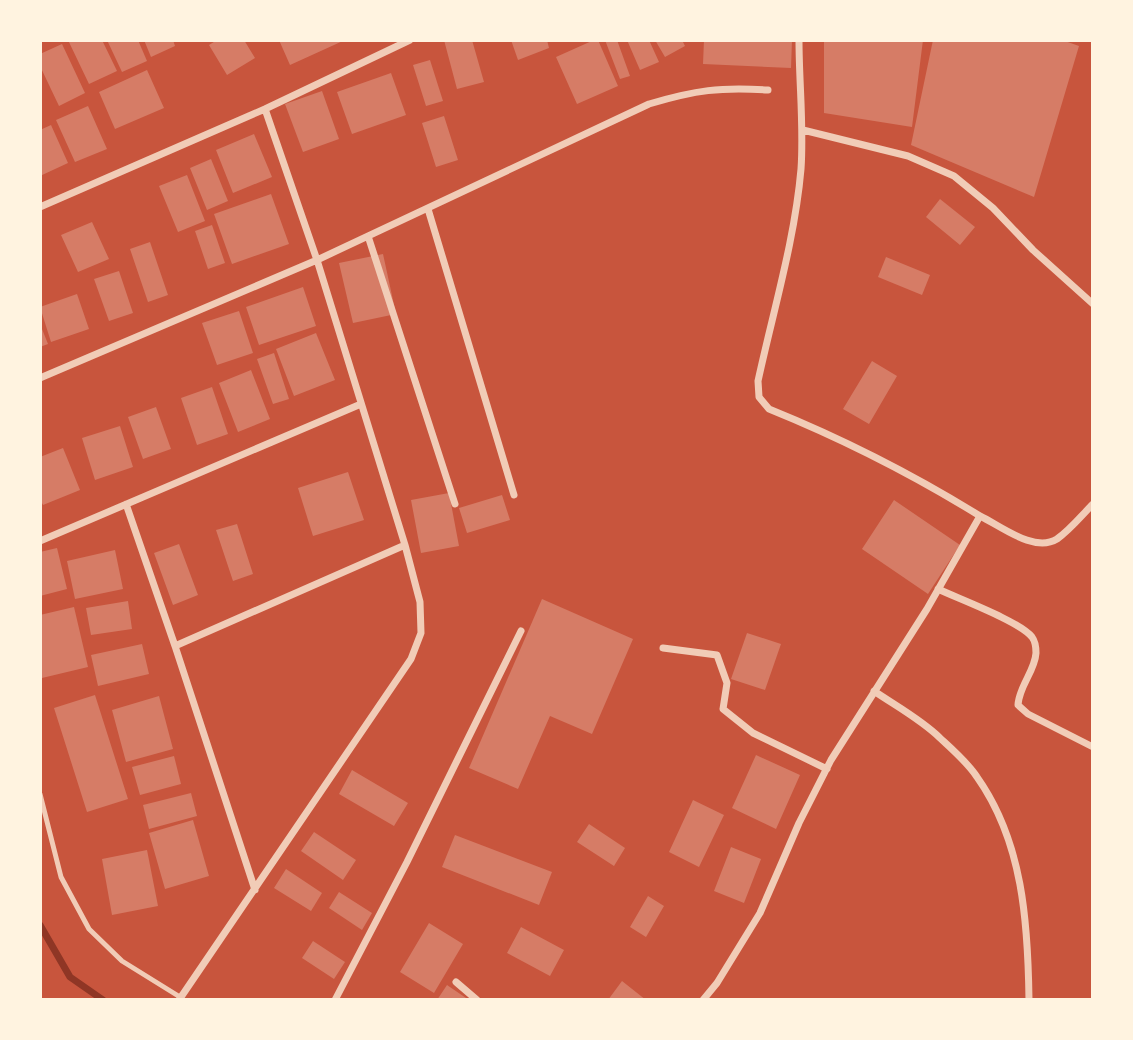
<svg xmlns="http://www.w3.org/2000/svg" width="1133" height="1040" font-family="'Fira Sans',sans-serif">
<style>
.lines{fill:none;stroke-linecap:round;stroke-linejoin:round}
.stream{stroke:#8f3625;stroke-width:7}
.building{fill:#d67c66}
.service{stroke:#f1ccb7;stroke-width:5}
.minor{stroke:#f1ccb7;stroke-width:7}
</style>
<rect width="100%" height="100%" fill="#c8553d"/>
<g class="lines">
<path class="stream" d="M40,925L70,977L103,1000"/>
</g>
<path class="building" d="M68,40H102L117,71L89,84Z
M107,40H138L147,61L122,72Z
M144,40H173L175,46L151,57Z
M217,40H244L255,58L227,75L209,45Z
M279,40H345L290,65Z
M444,40H472L484,82L457,89Z
M511,40H547L549,48L518,60Z
M594,40H598L618,86L577,104L556,57Z
M605,40H617L630,76L620,79Z
M627,40H649L659,62L640,70Z
M655,40H682L685,46L665,57Z
M704,40H792L791,68L703,64Z
M824,40H923L912,127L824,113Z
M933,40H1062L1079,46L1034,197L911,145Z
M62,44L85,93L59,106L40,66V54Z
M430,60L443,101L426,106L413,65Z
M147,70L164,108L115,129L99,92Z
M391,73L406,115L352,134L337,92Z
M322,91L339,139L303,152L285,104Z
M88,106L107,149L75,162L56,120Z
M444,116L458,160L436,167L422,123Z
M51,125L68,163L40,176V130Z
M254,134L272,177L233,193L216,150Z
M211,159L228,201L207,210L190,168Z
M187,175L205,221L178,232L159,186Z
M271,194L289,244L232,264L214,214Z
M940,199L975,227L960,245L926,217Z
M92,222L109,259L78,272L61,235Z
M212,225L225,263L208,269L195,231Z
M150,242L168,295L148,302L130,249Z
M383,254L396,314L353,323L339,263Z
M886,257L930,275L922,295L878,277Z
M119,271L133,313L109,321L94,279Z
M303,287L316,326L259,345L246,307Z
M77,294L89,329L51,342L40,307Z
M239,311L253,353L217,365L202,323Z
M40,324L48,344L40,347Z
M316,333L335,380L294,396L276,349Z
M274,353L289,399L273,404L257,359Z
M872,361L897,376L869,424L843,409Z
M251,370L270,419L238,432L219,383Z
M212,387L228,434L197,445L181,398Z
M156,407L171,449L143,459L128,417Z
M120,426L133,467L95,480L82,438Z
M63,448L80,490L43,505L40,499V457Z
M348,472L364,520L313,536L298,488Z
M449,493L459,546L421,553L411,500Z
M502,495L510,520L467,533L459,508Z
M894,500L960,545L928,594L862,549Z
M237,524L253,574L233,581L216,530Z
M179,544L198,595L173,605L154,553Z
M57,548L67,589L40,596V552Z
M115,550L123,589L75,599L67,561Z
M542,599L633,639L592,734L550,716L518,789L469,768Z
M128,601L132,629L91,635L86,608Z
M74,607L88,667L42,678L40,615Z
M747,633L781,644L765,690L731,679Z
M142,644L149,674L98,686L91,655Z
M95,695L128,799L87,812L54,708Z
M159,696L173,749L126,762L112,710Z
M756,755L800,775L776,829L732,808Z
M174,756L181,784L140,795L132,767Z
M352,770L408,803L394,826L339,794Z
M191,793L197,816L149,829L143,805Z
M693,800L724,815L699,867L669,852Z
M193,820L209,876L165,889L149,833Z
M589,824L625,848L614,866L577,842Z
M314,832L356,860L343,880L301,851Z
M455,835L552,872L539,905L442,867Z
M731,847L761,859L744,903L714,891Z
M147,850L158,906L112,915L102,859Z
M286,869L322,893L311,911L274,888Z
M339,892L372,913L362,930L329,908Z
M648,896L664,906L646,937L630,927Z
M429,923L463,944L434,993L400,972Z
M521,927L564,950L550,976L507,953Z
M313,941L345,962L334,979L302,958Z
M622,981L646,1000H608Z
M447,985L469,1000H437Z"/>
<g class="lines">
<path class="service" d="M40,794L61,877L89,929L122,961L180,997"/>
<path class="minor" d="M799,40C799,83 804,126 801,169C795,239 773,312 758,381L759,397L769,409C843,439 912,474 980,516
M803,130L908,156L954,176L993,208L1033,250L1093,304
M40,207L265,109L410,40
M428,209L514,495
M368,236L455,504
M40,378L317,260L649,104C696,90 720,87 768,90
M126,504L175,646
M40,541L361,404
M938,589C959,599 1019,621 1032,637C1035,641 1036,648 1036,653C1035,671 1019,686 1018,705L1028,714L1093,747
M663,648L717,655L727,683L723,709L753,733L827,769
M874,691C896,706 922,720 940,738C953,750 968,763 977,777C1023,842 1028,923 1029,1000
M255,890L175,646L405,545
M456,982L477,1000
M179,1000L411,659L421,633L420,602L405,545L317,260L265,109
M335,1000L407,862L521,631
M703,1000L717,983L760,913L799,823L831,760L927,609L980,516C1001,526 1034,553 1057,539C1070,530 1082,515 1093,504"/>
</g>
<rect width="1133" height="1040" fill="none" stroke="#fff3e0" stroke-width="84"/>
</svg>
